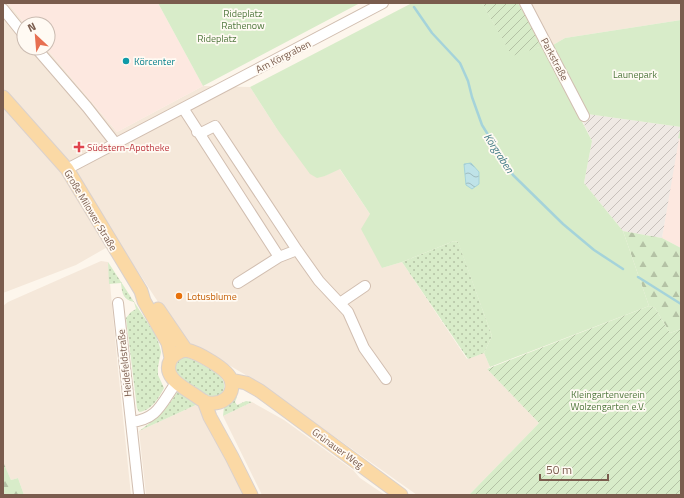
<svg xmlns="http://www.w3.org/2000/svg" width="684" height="498" font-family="'Titillium Web',sans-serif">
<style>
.residential{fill:#f5e8da}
.commercial{fill:#fde8e0}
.industrial{fill:url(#industrial-furrows)}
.grass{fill:url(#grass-dots)}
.forest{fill:url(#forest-firs)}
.park{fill:#d8ecc9}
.garden{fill:url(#garden-furrows)}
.water{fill:url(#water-waves);stroke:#a5d3da}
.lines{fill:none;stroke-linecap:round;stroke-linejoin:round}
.stream{stroke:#a5d3da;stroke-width:2.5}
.minor-casing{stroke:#d1beb0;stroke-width:12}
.major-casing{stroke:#dad1cd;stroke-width:15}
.minor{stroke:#fff;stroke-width:10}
.major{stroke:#fbd9a5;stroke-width:13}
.culture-dot{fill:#0f9aa8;stroke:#fffaf3;stroke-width:1.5}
.health-dot{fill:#e0444e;stroke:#fffaf3;stroke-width:1.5}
.food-dot{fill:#e8710a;stroke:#fffaf3;stroke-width:1.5}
.labels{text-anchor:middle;stroke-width:3.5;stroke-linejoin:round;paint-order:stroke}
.park-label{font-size:10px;fill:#537a41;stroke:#fffaf3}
.street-label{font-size:10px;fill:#7a5c4d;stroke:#fffaf3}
.culture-label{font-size:10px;fill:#0d838f;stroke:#fffaf3;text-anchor:start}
.health-label{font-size:10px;fill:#be3a42;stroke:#fffaf3;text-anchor:start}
.food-label{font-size:10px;fill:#c56008;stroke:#fffaf3;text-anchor:start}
.water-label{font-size:11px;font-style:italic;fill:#437c86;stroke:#fffaf3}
</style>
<defs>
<pattern id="industrial-furrows" width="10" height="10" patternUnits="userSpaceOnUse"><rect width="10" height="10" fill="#efe9e4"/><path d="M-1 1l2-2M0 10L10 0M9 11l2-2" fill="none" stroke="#c7c0bb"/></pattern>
<pattern id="grass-dots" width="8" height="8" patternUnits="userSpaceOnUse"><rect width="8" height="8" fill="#d8ecc9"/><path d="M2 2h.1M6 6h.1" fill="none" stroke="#b4c2a5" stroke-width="1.8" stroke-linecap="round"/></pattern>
<pattern id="forest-firs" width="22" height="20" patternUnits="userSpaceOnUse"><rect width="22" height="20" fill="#d8ecc9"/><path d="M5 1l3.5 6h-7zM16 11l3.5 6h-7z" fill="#b4c2a5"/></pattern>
<pattern id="garden-furrows" width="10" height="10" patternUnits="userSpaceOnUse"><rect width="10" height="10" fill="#d8ecc9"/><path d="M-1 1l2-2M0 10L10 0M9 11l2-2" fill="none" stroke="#b4c2a5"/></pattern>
<pattern id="water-waves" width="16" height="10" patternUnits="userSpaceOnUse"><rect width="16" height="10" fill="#bfe3e8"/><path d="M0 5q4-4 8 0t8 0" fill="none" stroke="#a0bbbe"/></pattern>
</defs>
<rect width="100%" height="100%" fill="#fdf6ec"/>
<path class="residential" d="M3,3H8L25,24H24V48H46L117,132L203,86L250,87L277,129L325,176L339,168L370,214L382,268L402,262L467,359L484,353L490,367L487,369L539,423L469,495H417L256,381L198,347L185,343L118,241L76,265L3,293Z
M518,3H681V20L565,38L553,45L543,46Z
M101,261L108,262L118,369L131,495H24L18,478L11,480L3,462V306L8,302Z
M252,402L284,420L353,470L360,478L385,495H262L223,416Z
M198,404L244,495H146L139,431Z"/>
<path class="commercial" d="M8,3H158L203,86L117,132L46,48H48V24H25Z
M678,138L681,139V248L662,238Z"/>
<path class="industrial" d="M587,114L681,127L662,238L623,231L584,183L592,141L581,118Z"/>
<path class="grass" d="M454,241L458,242L459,244L492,336L484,353L468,359L402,262Z
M108,262L155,334L159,344L161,352L158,367V375L164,388C159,398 151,411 139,412L137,408L126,318L131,312L136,309L134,302C123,300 122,293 121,283L109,284Z
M185,357C193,359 218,372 222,379C228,388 221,399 210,396C205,395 199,389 194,386C185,381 177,378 175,367L179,360Z
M177,392L186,395L198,404L139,431C157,418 165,412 177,392Z
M237,397L235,402L237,405L246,401L252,402L223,416L224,407L234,398Z"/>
<path class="forest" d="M623,231L662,238L681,248V329L670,333L655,308L649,306Z
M4,464L11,480L18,478L24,495H3Z"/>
<path class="park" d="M158,3H360L203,86Z
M412,3H482L512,55L543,46L592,141L584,183L623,231L649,306L490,367L484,353L492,336L458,242L454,241L402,262L382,268L361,229L370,214L340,169L325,176L317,178L310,174L277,129L250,87Z
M681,20V139L678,138L681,127L587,114L553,45L565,38Z"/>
<path class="garden" d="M482,3H518L543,46L512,56Z
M649,306L655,308L670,333L681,329V495H469L539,423L487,369Z"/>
<path class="water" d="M471,163L479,172V184L472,189L466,185L464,164Z"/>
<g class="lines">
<path class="stream" d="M414,7L432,33L460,63L468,81L472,97L482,125L513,175L563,224L594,250L623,269
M638,277L681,304"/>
<g class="minor-casing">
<path id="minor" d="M525,3L584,116
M3,9L24,35
M36,48L87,107L116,144
M183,108L279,257
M197,132H203L215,126L297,250L319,281L348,312L364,348L386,379
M67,169L383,3
M238,283L279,257L297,250
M118,303L139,495
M340,303L365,286
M131,422C158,419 161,404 176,383"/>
</g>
<g class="major-casing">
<path id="major" d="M3,97L67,169L141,291L144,301L168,343L171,358
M158,309L186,350C197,352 228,369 231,380C236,396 220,407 205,402C200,399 195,395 190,392C179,385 162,375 171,359C175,353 180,351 186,350
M231,380L246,383L260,391L401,495
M204,401L210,417L232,457L251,495"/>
</g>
<use href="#minor" class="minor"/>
<use href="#major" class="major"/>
</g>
<circle class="culture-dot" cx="126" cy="61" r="4"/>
<path class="health-dot" d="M77 141h4v4h4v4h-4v4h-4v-4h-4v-4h4z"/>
<circle class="food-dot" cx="179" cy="296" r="4"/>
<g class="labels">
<g class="park-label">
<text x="243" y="17">Rideplatz<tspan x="243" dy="12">Rathenow</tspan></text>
<text x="217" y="42">Rideplatz</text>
<text x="635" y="78">Launepark</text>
<text x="608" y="398">Kleingartenverein<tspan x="608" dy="12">Wolzengarten e.V.</tspan></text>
</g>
<g class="street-label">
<text transform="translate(283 56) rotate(-27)" y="4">Am Körgraben</text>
<text transform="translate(555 59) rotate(62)" y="4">Parkstraße</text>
<text transform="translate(91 210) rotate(59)" y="4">Große Milower Straße</text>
<text transform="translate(124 363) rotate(-96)" y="4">Heidefeldstraße</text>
<text transform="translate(338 448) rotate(36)" y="4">Grünauer Weg</text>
</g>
<g class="culture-label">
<text x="134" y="65">Körcenter</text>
</g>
<g class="health-label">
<text x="87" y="151">Südstern-Apotheke</text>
</g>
<g class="food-label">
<text x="187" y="300">Lotusblume</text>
</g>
<g class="water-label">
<text transform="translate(499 153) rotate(57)" y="4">Körgraben</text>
</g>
</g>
<rect width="684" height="498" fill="none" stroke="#7a5c4d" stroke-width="8"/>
<g transform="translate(36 36) rotate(334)"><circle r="19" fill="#fffaf3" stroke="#cabbb1"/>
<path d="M0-3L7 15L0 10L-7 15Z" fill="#e76f51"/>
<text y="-6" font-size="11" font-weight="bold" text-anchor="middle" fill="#7a5c4d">N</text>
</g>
<path d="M540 474v6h68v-6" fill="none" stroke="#7a5c4d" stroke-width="2"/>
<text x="546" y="474" font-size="12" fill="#7a5c4d" stroke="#fffaf3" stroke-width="3" paint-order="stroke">50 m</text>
</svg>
